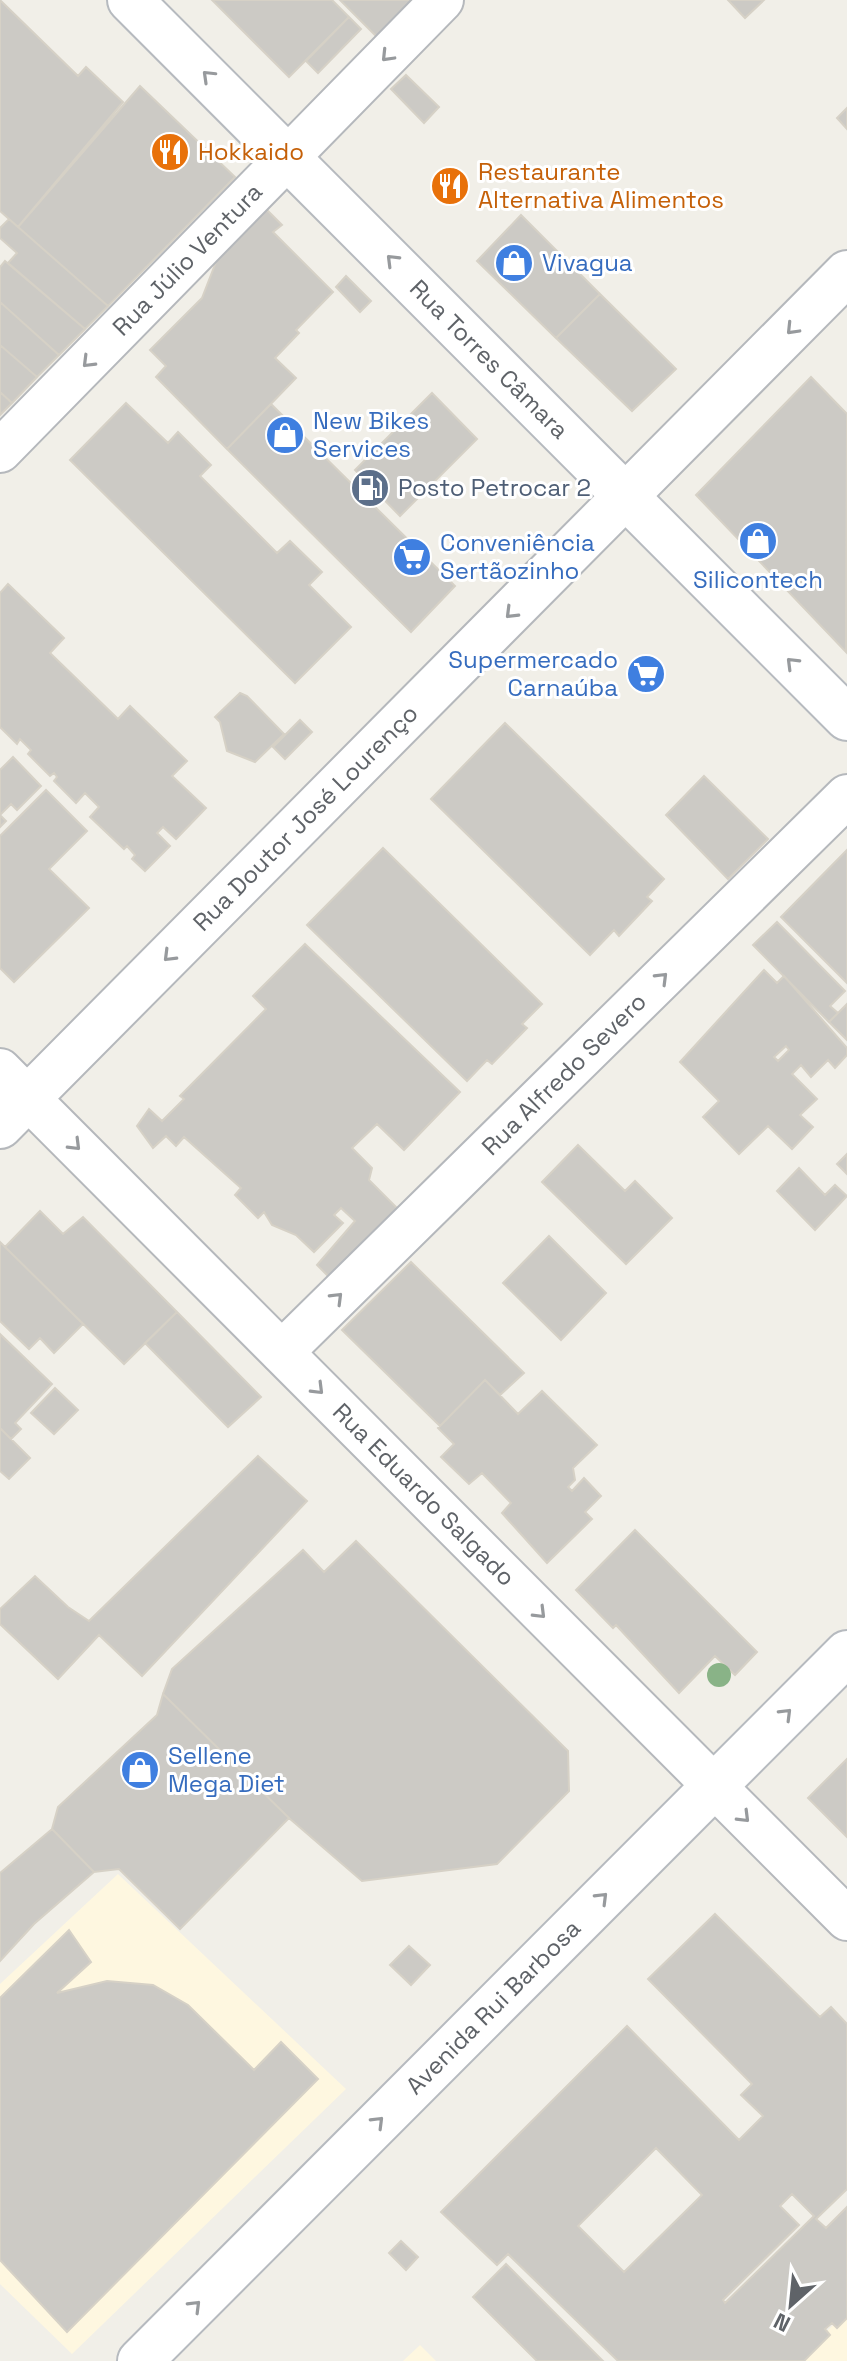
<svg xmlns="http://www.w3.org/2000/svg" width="847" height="2361" font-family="'Space Grotesk',sans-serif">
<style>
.commercial{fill:#fef7e0}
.building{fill:#cccac5;stroke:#d6d1c6;stroke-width:2;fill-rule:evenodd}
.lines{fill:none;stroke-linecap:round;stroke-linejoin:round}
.minor-casing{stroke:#b5b8bc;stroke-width:46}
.tertiary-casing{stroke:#b5b8bc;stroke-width:48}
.secondary-casing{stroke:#b6babf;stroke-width:48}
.minor{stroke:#fff;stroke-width:42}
.tertiary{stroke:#fff;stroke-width:44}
.secondary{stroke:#fff;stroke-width:44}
.tree{fill:#89b387}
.oneway{stroke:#979a9d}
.labels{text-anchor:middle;stroke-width:6;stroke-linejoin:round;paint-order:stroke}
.food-label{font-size:24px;fill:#c56008;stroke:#fff;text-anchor:start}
.street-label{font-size:24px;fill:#5f6368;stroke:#fff}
.shop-label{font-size:24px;fill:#366cbe;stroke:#fff;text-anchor:start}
.service-label{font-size:24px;fill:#4e5e75;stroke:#fff;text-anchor:start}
</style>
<rect width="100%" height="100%" fill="#f1efe8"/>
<path class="commercial" d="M118,1874L346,2089L72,2354L0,2284V1984Z
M847,2311V2361H797Z
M420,2345L436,2361H403Z"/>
<path class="building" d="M0,0L78,76L86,67L123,102L18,227L0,211Z
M212,0H332L349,17L289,77Z
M340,0H418L379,39Z
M728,0H764L745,18Z
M349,17L361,29L318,73L306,61Z
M406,75L439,107L424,123L391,89Z
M140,86L235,177L108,306L18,227Z
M847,108V129L837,118Z
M267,210L282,225L273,232L333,292L296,330L299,333L275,358L296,378L227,449L156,377L166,366L150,350L202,298L216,262Z
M521,215L600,294L556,338L477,261Z
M9,219L108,306L85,329L8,263L17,253L0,238V228Z
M5,261L85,329L59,355L0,302V267Z
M346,276L371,301L360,312L336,287Z
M600,294L676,369L632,411L556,338Z
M0,302L59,355L37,377L0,345Z
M0,345L37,377L12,403L0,392Z
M811,377L847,414L846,652L696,495Z
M0,392L12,403L0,415Z
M432,393L477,439L400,516L355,470Z
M126,403L168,443L178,432L211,465L200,476L277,553L290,541L322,572L309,585L351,627L295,683L70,460Z
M271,404L455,586L411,632L227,449Z
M8,584L64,638L50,653L118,719L130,706L187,761L172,776L206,808L176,839L163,827L157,833L170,846L145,871L132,859L135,855L127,846L124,849L90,817L99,807L85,793L76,803L54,781L57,777L54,773L50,776L28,754L31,750L20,739L17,744L0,727V593Z
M240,693L247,696L284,734L255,762L227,751L220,722L215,717Z
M300,720L312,732L285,759L273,747Z
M505,723L664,879L647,897L652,901L619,936L614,930L590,955L431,799Z
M13,757L41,786L17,810L11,804L0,815L6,821L0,827V770Z
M704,776L768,839L728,879L666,815Z
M46,790L87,831L49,869L89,908L14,982L0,968V836Z
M383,848L542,1004L522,1024L527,1028L492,1064L487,1060L467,1081L307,925Z
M847,850V983L781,917Z
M777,922L845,991L830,1006L838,1013L829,1022L753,945Z
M305,944L460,1092L404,1150L377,1124L352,1148L372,1168L369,1180L399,1210L331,1279L317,1265L355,1221L341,1208L334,1215L343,1223L314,1252L296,1235L272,1225L264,1212L258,1218L235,1195L241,1188L184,1137L176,1146L166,1136L153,1148L137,1126L149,1109L162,1121L184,1099L180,1096L266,1009L253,996Z
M764,970L777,983L784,976L847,1048V1055L835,1068L828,1060L811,1077L801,1065L792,1074L817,1099L800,1115L813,1127L792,1149L768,1126L739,1154L703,1117L719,1101L680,1062ZM786,1046L789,1050L778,1061L774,1057Z
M847,1004V1040L829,1022Z
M578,1145L625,1191L635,1181L672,1218L626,1264L542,1182Z
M847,1154V1174L837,1164Z
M799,1168L825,1195L835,1185L847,1196L815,1230L777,1191Z
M40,1211L63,1234L83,1217L177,1312L124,1364L5,1247Z
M549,1236L606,1293L561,1340L503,1283Z
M0,1242L83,1324L54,1353L40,1338L29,1349L0,1321Z
M411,1262L524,1373L500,1395L485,1380L440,1426L342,1330Z
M177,1312L261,1397L228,1427L145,1343Z
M0,1334L52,1384L15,1423L21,1429L11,1439L0,1428Z
M485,1380L518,1414L542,1391L597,1445L573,1468L575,1480L568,1487L572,1491L584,1478L601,1496L585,1512L592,1519L547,1563L502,1513L511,1503L482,1473L469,1484L441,1457L454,1444L438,1428Z
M55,1388L78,1410L54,1434L31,1413Z
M0,1428L30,1458L9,1479L0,1471Z
M258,1456L307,1501L142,1676L99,1635L58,1679L0,1624V1609L35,1576L68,1607L89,1621Z
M635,1530L757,1652L735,1675L715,1656L679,1693L616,1625L613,1628L576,1590Z
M356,1541L568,1751L569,1791L497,1864L362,1881L289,1818L163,1694L172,1669L303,1550L324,1572Z
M163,1694L289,1818L180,1929L119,1869L94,1872L52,1829L58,1807L157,1715Z
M847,1759V1837L808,1798Z
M52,1829L94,1872L34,1924L0,1961V1873Z
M715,1914L820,2017L831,2007L847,2024V2189L816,2219L826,2228L847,2207V2318L837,2328L832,2323L825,2329L830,2335L804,2361H618L508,2254L497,2265L441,2212L627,2026L739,2140L763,2116L741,2095L752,2084L648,1979ZM656,2148L702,2195L624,2272L578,2226ZM792,2194L814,2216L725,2303L723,2300L799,2225L780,2206Z
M69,1930L91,1962L57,1993L107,1981L153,1985L188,2005L254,2070L281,2042L318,2079L67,2332L0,2260V1998Z
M409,1946L430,1965L411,1985L390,1965Z
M401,2241L418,2257L406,2270L389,2253Z
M506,2264L603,2361H537L473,2297Z"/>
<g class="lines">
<g class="minor-casing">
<g id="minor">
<path id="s1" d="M0,451L442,0"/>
<path id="s2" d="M0,1070L847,1919"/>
<path id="s3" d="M282,1352L847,796"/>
</g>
</g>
<g class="tertiary-casing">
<g id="tertiary">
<path id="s4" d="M0,1126L847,273"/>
</g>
</g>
<g class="secondary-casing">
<g id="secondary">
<path id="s5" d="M130,0L847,718"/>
<path id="s6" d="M140,2361L847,1653"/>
</g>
</g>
<use href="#minor" class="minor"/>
<use href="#tertiary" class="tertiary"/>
<use href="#secondary" class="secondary"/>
</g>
<circle class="tree" cx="719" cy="1675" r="12"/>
<defs><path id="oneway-chevron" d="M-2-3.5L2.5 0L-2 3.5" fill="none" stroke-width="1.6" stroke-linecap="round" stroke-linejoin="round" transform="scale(2)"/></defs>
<g class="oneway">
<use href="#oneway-chevron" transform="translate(387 56) rotate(134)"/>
<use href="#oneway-chevron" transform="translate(208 76) rotate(-136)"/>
<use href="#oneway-chevron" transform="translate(392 260) rotate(-135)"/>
<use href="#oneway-chevron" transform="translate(792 329) rotate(134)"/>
<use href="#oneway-chevron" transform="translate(88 362) rotate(135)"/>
<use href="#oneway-chevron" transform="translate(511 613) rotate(135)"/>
<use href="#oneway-chevron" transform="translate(792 663) rotate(-135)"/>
<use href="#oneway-chevron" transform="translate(169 956) rotate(135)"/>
<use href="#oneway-chevron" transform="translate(662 978) rotate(-45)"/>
<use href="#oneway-chevron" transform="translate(75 1145) rotate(45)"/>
<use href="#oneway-chevron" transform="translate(337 1298) rotate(-45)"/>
<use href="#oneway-chevron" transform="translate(318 1389) rotate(45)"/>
<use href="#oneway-chevron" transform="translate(540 1613) rotate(45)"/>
<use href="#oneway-chevron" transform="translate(786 1714) rotate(-45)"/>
<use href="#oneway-chevron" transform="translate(744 1817) rotate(45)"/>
<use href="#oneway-chevron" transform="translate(602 1898) rotate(-45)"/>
<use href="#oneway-chevron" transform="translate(378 2122) rotate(-45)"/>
<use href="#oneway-chevron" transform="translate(195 2306) rotate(-45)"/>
</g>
<defs>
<g id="restaurant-disc" transform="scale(2)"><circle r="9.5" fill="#e8710a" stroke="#fff"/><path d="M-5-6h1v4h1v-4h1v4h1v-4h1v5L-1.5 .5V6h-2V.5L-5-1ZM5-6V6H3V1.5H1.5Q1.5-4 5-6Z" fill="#fff"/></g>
<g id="shop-disc" transform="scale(2)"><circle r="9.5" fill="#3f7fe0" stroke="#fff"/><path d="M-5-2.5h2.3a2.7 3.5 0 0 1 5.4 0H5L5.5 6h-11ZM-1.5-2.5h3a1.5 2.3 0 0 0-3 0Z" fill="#fff"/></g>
<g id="fuel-disc" transform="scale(2)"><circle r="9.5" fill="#5c6f8a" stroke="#fff"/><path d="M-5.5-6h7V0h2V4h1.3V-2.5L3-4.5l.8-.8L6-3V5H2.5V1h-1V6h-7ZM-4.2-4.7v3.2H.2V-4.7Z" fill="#fff"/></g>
<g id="supermarket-disc" transform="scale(2)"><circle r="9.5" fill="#3f7fe0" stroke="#fff"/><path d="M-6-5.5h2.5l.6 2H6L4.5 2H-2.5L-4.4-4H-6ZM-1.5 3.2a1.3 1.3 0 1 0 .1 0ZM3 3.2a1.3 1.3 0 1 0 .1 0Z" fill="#fff"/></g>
</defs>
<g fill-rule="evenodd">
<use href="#restaurant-disc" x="170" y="152"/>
<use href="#restaurant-disc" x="450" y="186"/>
<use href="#shop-disc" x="514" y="263"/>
<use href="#shop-disc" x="285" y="435"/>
<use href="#fuel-disc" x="370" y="488"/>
<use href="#shop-disc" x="758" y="541"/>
<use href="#supermarket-disc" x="412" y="557"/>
<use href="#supermarket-disc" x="646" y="674"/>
<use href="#shop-disc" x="140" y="1770"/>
</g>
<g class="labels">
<g class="food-label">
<text x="198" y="160">Hokkaido</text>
<text x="478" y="180">Restaurante<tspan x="478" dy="28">Alternativa Alimentos</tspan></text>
</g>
<g class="street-label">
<text dy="8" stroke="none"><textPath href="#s1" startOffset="268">Rua Júlio Ventura</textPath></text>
<text dy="8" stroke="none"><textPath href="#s5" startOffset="508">Rua Torres Câmara</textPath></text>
<text dy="8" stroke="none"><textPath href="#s4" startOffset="434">Rua Doutor José Lourenço</textPath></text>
<text dy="8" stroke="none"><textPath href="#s3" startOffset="396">Rua Alfredo Severo</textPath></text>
<text dy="8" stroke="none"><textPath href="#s2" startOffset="600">Rua Eduardo Salgado</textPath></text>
<text dy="8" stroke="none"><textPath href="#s6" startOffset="500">Avenida Rui Barbosa</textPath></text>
</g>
<g class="shop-label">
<text x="542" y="271">Vivagua</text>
<text x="313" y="429">New Bikes<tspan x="313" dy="28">Services</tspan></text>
<text x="440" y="551">Conveniência<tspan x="440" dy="28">Sertãozinho</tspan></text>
<text x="758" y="588" text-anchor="middle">Silicontech</text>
<text x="618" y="668" text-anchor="end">Supermercado<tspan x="618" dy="28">Carnaúba</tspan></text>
<text x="168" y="1764">Sellene<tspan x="168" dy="28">Mega Diet</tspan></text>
</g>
<g class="service-label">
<text x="398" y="496">Posto Petrocar 2</text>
</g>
</g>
<g transform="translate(791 2305) rotate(207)" stroke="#ffffff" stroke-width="6" paint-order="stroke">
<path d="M0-6L14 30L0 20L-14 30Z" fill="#5f6368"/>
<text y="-12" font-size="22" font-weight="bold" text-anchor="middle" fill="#5f6368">N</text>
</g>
</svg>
